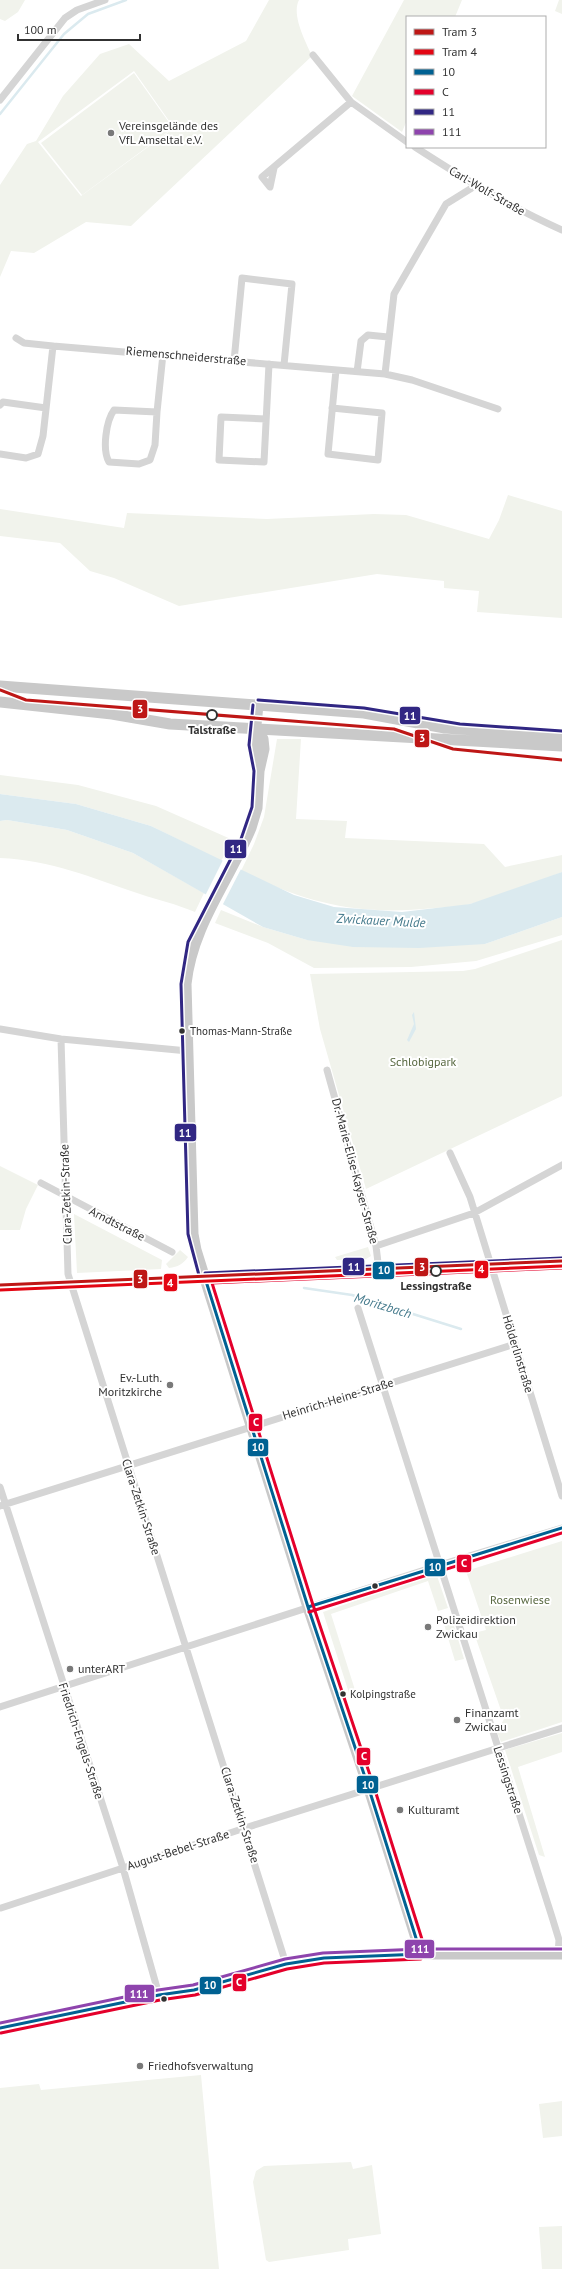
<svg xmlns="http://www.w3.org/2000/svg" width="562" height="2269" font-family="'PT Sans',sans-serif">
<style>
.green{fill:#f1f3ec;fill-rule:evenodd}
.water{fill:#dbeaef}
.pier{fill:#fff}
.lines{fill:none;stroke-linecap:round;stroke-linejoin:round}
.stream{stroke:#dbeaef;stroke-width:2.5}
.minor{stroke:#d5d5d5;stroke-width:7}
.tertiary{stroke:#d5d5d5;stroke-width:8}
.secondary{stroke:#cfcfcf;stroke-width:9}
.primary{stroke:#c9c9c9;stroke-width:11}
.bus-1-casing{stroke:#fff;stroke-width:6}
.bus-2-casing{stroke:#fff;stroke-width:6}
.bus-3-casing{stroke:#fff;stroke-width:6}
.bus-4-casing{stroke:#fff;stroke-width:6}
.bus-1{stroke:#006192;stroke-width:3}
.bus-2{stroke:#e4002b;stroke-width:3}
.bus-3{stroke:#312783;stroke-width:3}
.bus-4{stroke:#8e44ad;stroke-width:3}
.tram-1-casing{stroke:#fff;stroke-width:6}
.tram-2-casing{stroke:#fff;stroke-width:6}
.tram-1{stroke:#be1716;stroke-width:3}
.tram-2{stroke:#e30613;stroke-width:3}
.poi-dot{fill:#797979;stroke:#fff;stroke-width:1.5}
.stop-dot{fill:#fff;stroke:#313131;stroke-width:2}
.bus-dot{fill:#313131;stroke:#fff;stroke-width:1.5}
.labels{text-anchor:middle;stroke-width:4;stroke-linejoin:round;paint-order:stroke}
.bus-label{font-size:11px;fill:#313131;stroke:#fff;text-anchor:start}
.poi-label{font-size:12px;fill:#313131;stroke:#fff;text-anchor:start}
.street-label{font-size:12px;fill:#313131;stroke:#fff}
.stop-label{font-size:12px;font-weight:bold;fill:#313131;stroke:#fff}
.park-label{font-size:12px;fill:#596941;stroke:#fff}
.water-label{font-size:13px;font-style:italic;fill:#457a8c;stroke:#fff}
.line-badge{stroke:#fff;stroke-width:1.5}
.badge-label{font-size:11px;text-anchor:middle;font-weight:bold;fill:#fff}
</style>
<rect width="100%" height="100%" fill="#fff"/>
<path class="green" d="M0,0H25L18,12L5,21L0,19Z
M269,0H299C291,15 306,42 312,56L131,226L86,222L34,253L11,251L0,277V185L27,144L36,141L63,96L100,54L129,44L169,81L246,41ZM134,71L174,128L81,196L38,142Z
M404,0H462L455,17H407V120L402,132L352,96Z
M559,0H562V14L555,11Z
M134,73L173,128L82,195L41,143Z
M508,495L562,511V618L477,612L479,591L444,588V581L377,574L179,606L114,578L90,571L60,543L0,536V509L124,528L127,513L267,519L374,514L406,515L489,539L499,520Z
M277,739H301L296,819L347,821L345,838L484,844L505,867L562,855V872C533,884 501,897 470,904C459,907 446,907 434,908C360,916 307,904 241,871L254,844L264,817Z
M0,775L78,785L156,806L233,840L221,861L151,826L76,804L0,794Z
M7,820L67,830L133,853L204,893L195,912C176,904 158,900 140,894C92,878 51,860 0,858V821Z
M221,910L263,927L307,940L485,944L562,917V935L476,961L411,967L314,968L268,943L215,923Z
M562,940V1096L366,1189L320,1029L310,974L463,971L475,969Z
M0,1166L38,1185L26,1209L20,1230H0Z
M74,1214L162,1260L161,1269L77,1273Z
M368,1247L371,1256L366,1259L337,1260L335,1257Z
M180,1250L188,1257C183,1264 178,1267 169,1268L166,1264Z
M562,1541V1722L501,1742L497,1732L504,1719L474,1633L486,1630L466,1571Z
M436,1573L448,1608L438,1611L428,1581L331,1614L355,1690L349,1693L323,1612Z
M452,1619L464,1659L455,1661L443,1621Z
M562,1733V1752L518,1767L545,1857L539,1855L505,1750Z
M201,2075L219,2269H0V2088L39,2084L41,2090Z
M562,2101V2136L543,2138L539,2104Z
M351,2162L353,2169L372,2165L381,2234L348,2239L349,2250L269,2262L266,2260L253,2182L256,2171L264,2166Z
M562,2226V2269H542L539,2227Z"/>
<path class="water" d="M0,794L76,804L151,826L294,895L334,907L402,912L470,904L562,872V917L485,944L419,948L353,947L307,940L263,927L133,853L67,830L7,820L0,821Z
M414,1012L416,1029L409,1042L407,1040L414,1024L412,1015Z"/>
<path class="pier" d="M223,860L241,869L222,906L205,896Z"/>
<g class="lines">
<path class="stream" d="M0,114L64,34L88,14L126,0
M304,1288L352,1295L461,1329"/>
<path class="minor" d="M313,55L351,102L407,142
M0,100L65,18L77,10L105,0
M415,147C463,178 510,207 562,230
M274,168L270,187L262,177L351,102
M16,338L24,343L53,346L385,374L412,380L498,409
M234,361L242,278L292,284L284,365
M357,372L361,341L368,335L388,337
M385,374L394,294L446,204L475,186
M0,405L3,402L46,408
M332,408L382,413L378,460L328,454L336,370
M157,412L155,445L150,460L139,464L109,462C102,450 106,421 114,410L157,412L163,354
M266,419L221,417L219,460L264,462L269,364
M0,454L26,458L38,454L43,436L53,346
M0,1029L61,1039L188,1051
M61,1039L68,1274L286,1964
M327,1070L376,1246L379,1271
M450,1153L470,1197L562,1496
M41,1183L172,1252
M376,1246L474,1213L562,1165
M205,1278L562,1263
M358,1308L552,1917L559,1940L558,1954
M0,1487L123,1868L159,1995
M0,1506L515,1344
M0,1707L440,1565L562,1528
M1,1908L245,1828L562,1728"/>
<path class="tertiary" d="M0,1287L205,1278"/>
<path class="secondary" d="M0,2028L159,1995L194,1990L286,1964L324,1958L421,1954"/>
<path class="primary" d="M0,686L364,713L445,728L562,736
M0,702L112,714L170,724L562,746
M258,705L254,745L259,770
M257,727L263,739L264,749L259,771L257,808L251,828C229,881 192,926 186,984L193,1234L196,1250L308,1607L369,1789L421,1954H562"/>
<g class="bus-1-casing">
<path id="bus-1" d="M205,1278L308,1607L369,1789L421,1954
M205,1278L562,1263
M308,1607L562,1528
M0,2028L159,1995L194,1990L286,1964L324,1958L421,1954"/>
</g>
<g class="bus-2-casing">
<path id="bus-2" d="M309,1612L562,1533
M426,1952L374,1787L313,1605L212,1283L562,1268
M1,2033L160,2000L195,1995L287,1969L324,1963L421,1959"/>
</g>
<g class="bus-3-casing">
<path id="bus-3" d="M258,700L364,708L460,724L562,731
M205,1273L562,1258
M200,1279L188,1234L181,984L188,942L241,839L252,807L254,771L249,745L253,705"/>
</g>
<g class="bus-4-casing">
<path id="bus-4" d="M0,2023L158,1990L193,1985L285,1959L323,1953L421,1949H562"/>
</g>
<use href="#bus-1" class="bus-1"/>
<use href="#bus-2" class="bus-2"/>
<use href="#bus-3" class="bus-3"/>
<use href="#bus-4" class="bus-4"/>
<g class="tram-1-casing">
<path id="tram-1" d="M0,690L26,700L394,729L453,749L562,760
M0,1285L562,1261"/>
</g>
<g class="tram-2-casing">
<path id="tram-2" d="M0,1290L562,1266"/>
</g>
<use href="#tram-1" class="tram-1"/>
<use href="#tram-2" class="tram-2"/>
</g>
<g class="poi-dot">
<circle cx="111" cy="133" r="4"/>
<circle cx="170" cy="1385" r="4"/>
<circle cx="428" cy="1627" r="4"/>
<circle cx="70" cy="1669" r="4"/>
<circle cx="457" cy="1720" r="4"/>
<circle cx="400" cy="1810" r="4"/>
<circle cx="140" cy="2066" r="4"/>
</g>
<g class="stop-dot">
<circle cx="212" cy="715" r="5"/>
<circle cx="436" cy="1271" r="5"/>
</g>
<g class="bus-dot">
<circle cx="182" cy="1031" r="3.5"/>
<circle cx="375" cy="1586" r="3.5"/>
<circle cx="343" cy="1694" r="3.5"/>
<circle cx="164" cy="1999" r="3.5"/>
</g>
<g class="labels">
<g class="bus-label">
<text x="190" y="1035">Thomas-Mann-Straße</text>
<text x="350" y="1698">Kolpingstraße</text>
</g>
<g class="poi-label">
<text x="119" y="130">Vereinsgelände des<tspan x="119" dy="14">VfL Amseltal e.V.</tspan></text>
<text x="162" y="1382" text-anchor="end">Ev.-Luth.<tspan x="162" dy="14">Moritzkirche</tspan></text>
<text x="436" y="1624">Polizeidirektion<tspan x="436" dy="14">Zwickau</tspan></text>
<text x="78" y="1673">unterART</text>
<text x="465" y="1717">Finanzamt<tspan x="465" dy="14">Zwickau</tspan></text>
<text x="408" y="1814">Kulturamt</text>
<text x="148" y="2070">Friedhofsverwaltung</text>
</g>
<g class="street-label">
<text transform="translate(487 191) rotate(30)" y="4">Carl-Wolf-Straße</text>
<text transform="translate(186 356) rotate(5)" y="4">Riemenschneiderstraße</text>
<text transform="translate(355 1171) rotate(75)" y="4">Dr.-Marie-Elise-Kayser-Straße</text>
<text transform="translate(66 1194) rotate(-92)" y="4">Clara-Zetkin-Straße</text>
<text transform="translate(117 1224) rotate(27)" y="4">Arndtstraße</text>
<text transform="translate(518 1354) rotate(73)" y="4">Hölderlinstraße</text>
<text transform="translate(338 1399) rotate(-17)" y="4">Heinrich-Heine-Straße</text>
<text transform="translate(141 1507) rotate(72)" y="4">Clara-Zetkin-Straße</text>
<text transform="translate(81 1741) rotate(72)" y="4">Friedrich-Engels-Straße</text>
<text transform="translate(508 1780) rotate(72)" y="4">Lessingstraße</text>
<text transform="translate(240 1815) rotate(72)" y="4">Clara-Zetkin-Straße</text>
<text transform="translate(178 1850) rotate(-18)" y="4">August-Bebel-Straße</text>
</g>
<g class="stop-label">
<text x="212" y="734">Talstraße</text>
<text x="436" y="1290">Lessingstraße</text>
</g>
<g class="park-label">
<text x="423" y="1066">Schlobigpark</text>
<text x="520" y="1604">Rosenwiese</text>
</g>
<g class="water-label">
<text transform="translate(381 920) rotate(3)" y="5">Zwickauer Mulde</text>
<text transform="translate(383 1305) rotate(17)" y="5">Moritzbach</text>
</g>
</g>
<g class="line-badge">
<rect x="132" y="699" width="16" height="20" rx="4" fill="#be1716"/>
<rect x="399" y="706" width="22" height="19" rx="4" fill="#312783"/>
<rect x="414" y="729" width="16" height="19" rx="4" fill="#be1716"/>
<rect x="224" y="839" width="23" height="20" rx="4" fill="#312783"/>
<rect x="174" y="1123" width="23" height="19" rx="4" fill="#312783"/>
<rect x="342" y="1257" width="23" height="19" rx="4" fill="#312783"/>
<rect x="414" y="1257" width="15" height="20" rx="4" fill="#be1716"/>
<rect x="474" y="1260" width="15" height="19" rx="4" fill="#e30613"/>
<rect x="372" y="1261" width="23" height="19" rx="4" fill="#006192"/>
<rect x="133" y="1269" width="15" height="20" rx="4" fill="#be1716"/>
<rect x="163" y="1273" width="15" height="19" rx="4" fill="#e30613"/>
<rect x="248" y="1413" width="15" height="19" rx="4" fill="#e4002b"/>
<rect x="247" y="1438" width="22" height="19" rx="4" fill="#006192"/>
<rect x="456" y="1554" width="16" height="19" rx="4" fill="#e4002b"/>
<rect x="424" y="1558" width="22" height="19" rx="4" fill="#006192"/>
<rect x="356" y="1747" width="15" height="19" rx="4" fill="#e4002b"/>
<rect x="356" y="1775" width="23" height="19" rx="4" fill="#006192"/>
<rect x="404" y="1939" width="31" height="20" rx="4" fill="#8e44ad"/>
<rect x="232" y="1973" width="15" height="19" rx="4" fill="#e4002b"/>
<rect x="199" y="1976" width="23" height="19" rx="4" fill="#006192"/>
<rect x="124" y="1984" width="31" height="19" rx="4" fill="#8e44ad"/>
</g>
<g class="badge-label">
<text x="140" y="713">3</text>
<text x="410" y="720">11</text>
<text x="422" y="742">3</text>
<text x="236" y="853">11</text>
<text x="185" y="1137">11</text>
<text x="354" y="1271">11</text>
<text x="422" y="1271">3</text>
<text x="481" y="1273">4</text>
<text x="384" y="1274">10</text>
<text x="140" y="1283">3</text>
<text x="170" y="1287">4</text>
<text x="256" y="1426">C</text>
<text x="258" y="1451">10</text>
<text x="464" y="1567">C</text>
<text x="435" y="1571">10</text>
<text x="364" y="1760">C</text>
<text x="368" y="1789">10</text>
<text x="420" y="1953">111</text>
<text x="239" y="1986">C</text>
<text x="210" y="1989">10</text>
<text x="139" y="1998">111</text>
</g>
<rect x="406" y="16" width="140" height="132" fill="#ffffff" stroke="#adadad"/>
<rect x="414" y="29" width="20" height="6" fill="#be1716" stroke="#adadad"/>
<text x="442" y="36" font-size="12" fill="#313131">Tram 3</text>
<rect x="414" y="49" width="20" height="6" fill="#e30613" stroke="#adadad"/>
<text x="442" y="56" font-size="12" fill="#313131">Tram 4</text>
<rect x="414" y="69" width="20" height="6" fill="#006192" stroke="#adadad"/>
<text x="442" y="76" font-size="12" fill="#313131">10</text>
<rect x="414" y="89" width="20" height="6" fill="#e4002b" stroke="#adadad"/>
<text x="442" y="96" font-size="12" fill="#313131">C</text>
<rect x="414" y="109" width="20" height="6" fill="#312783" stroke="#adadad"/>
<text x="442" y="116" font-size="12" fill="#313131">11</text>
<rect x="414" y="129" width="20" height="6" fill="#8e44ad" stroke="#adadad"/>
<text x="442" y="136" font-size="12" fill="#313131">111</text>
<path d="M18 34v6h122v-6" fill="none" stroke="#313131" stroke-width="2"/>
<text x="24" y="34" font-size="12" fill="#313131" stroke="#ffffff" stroke-width="3" paint-order="stroke">100 m</text>
</svg>
